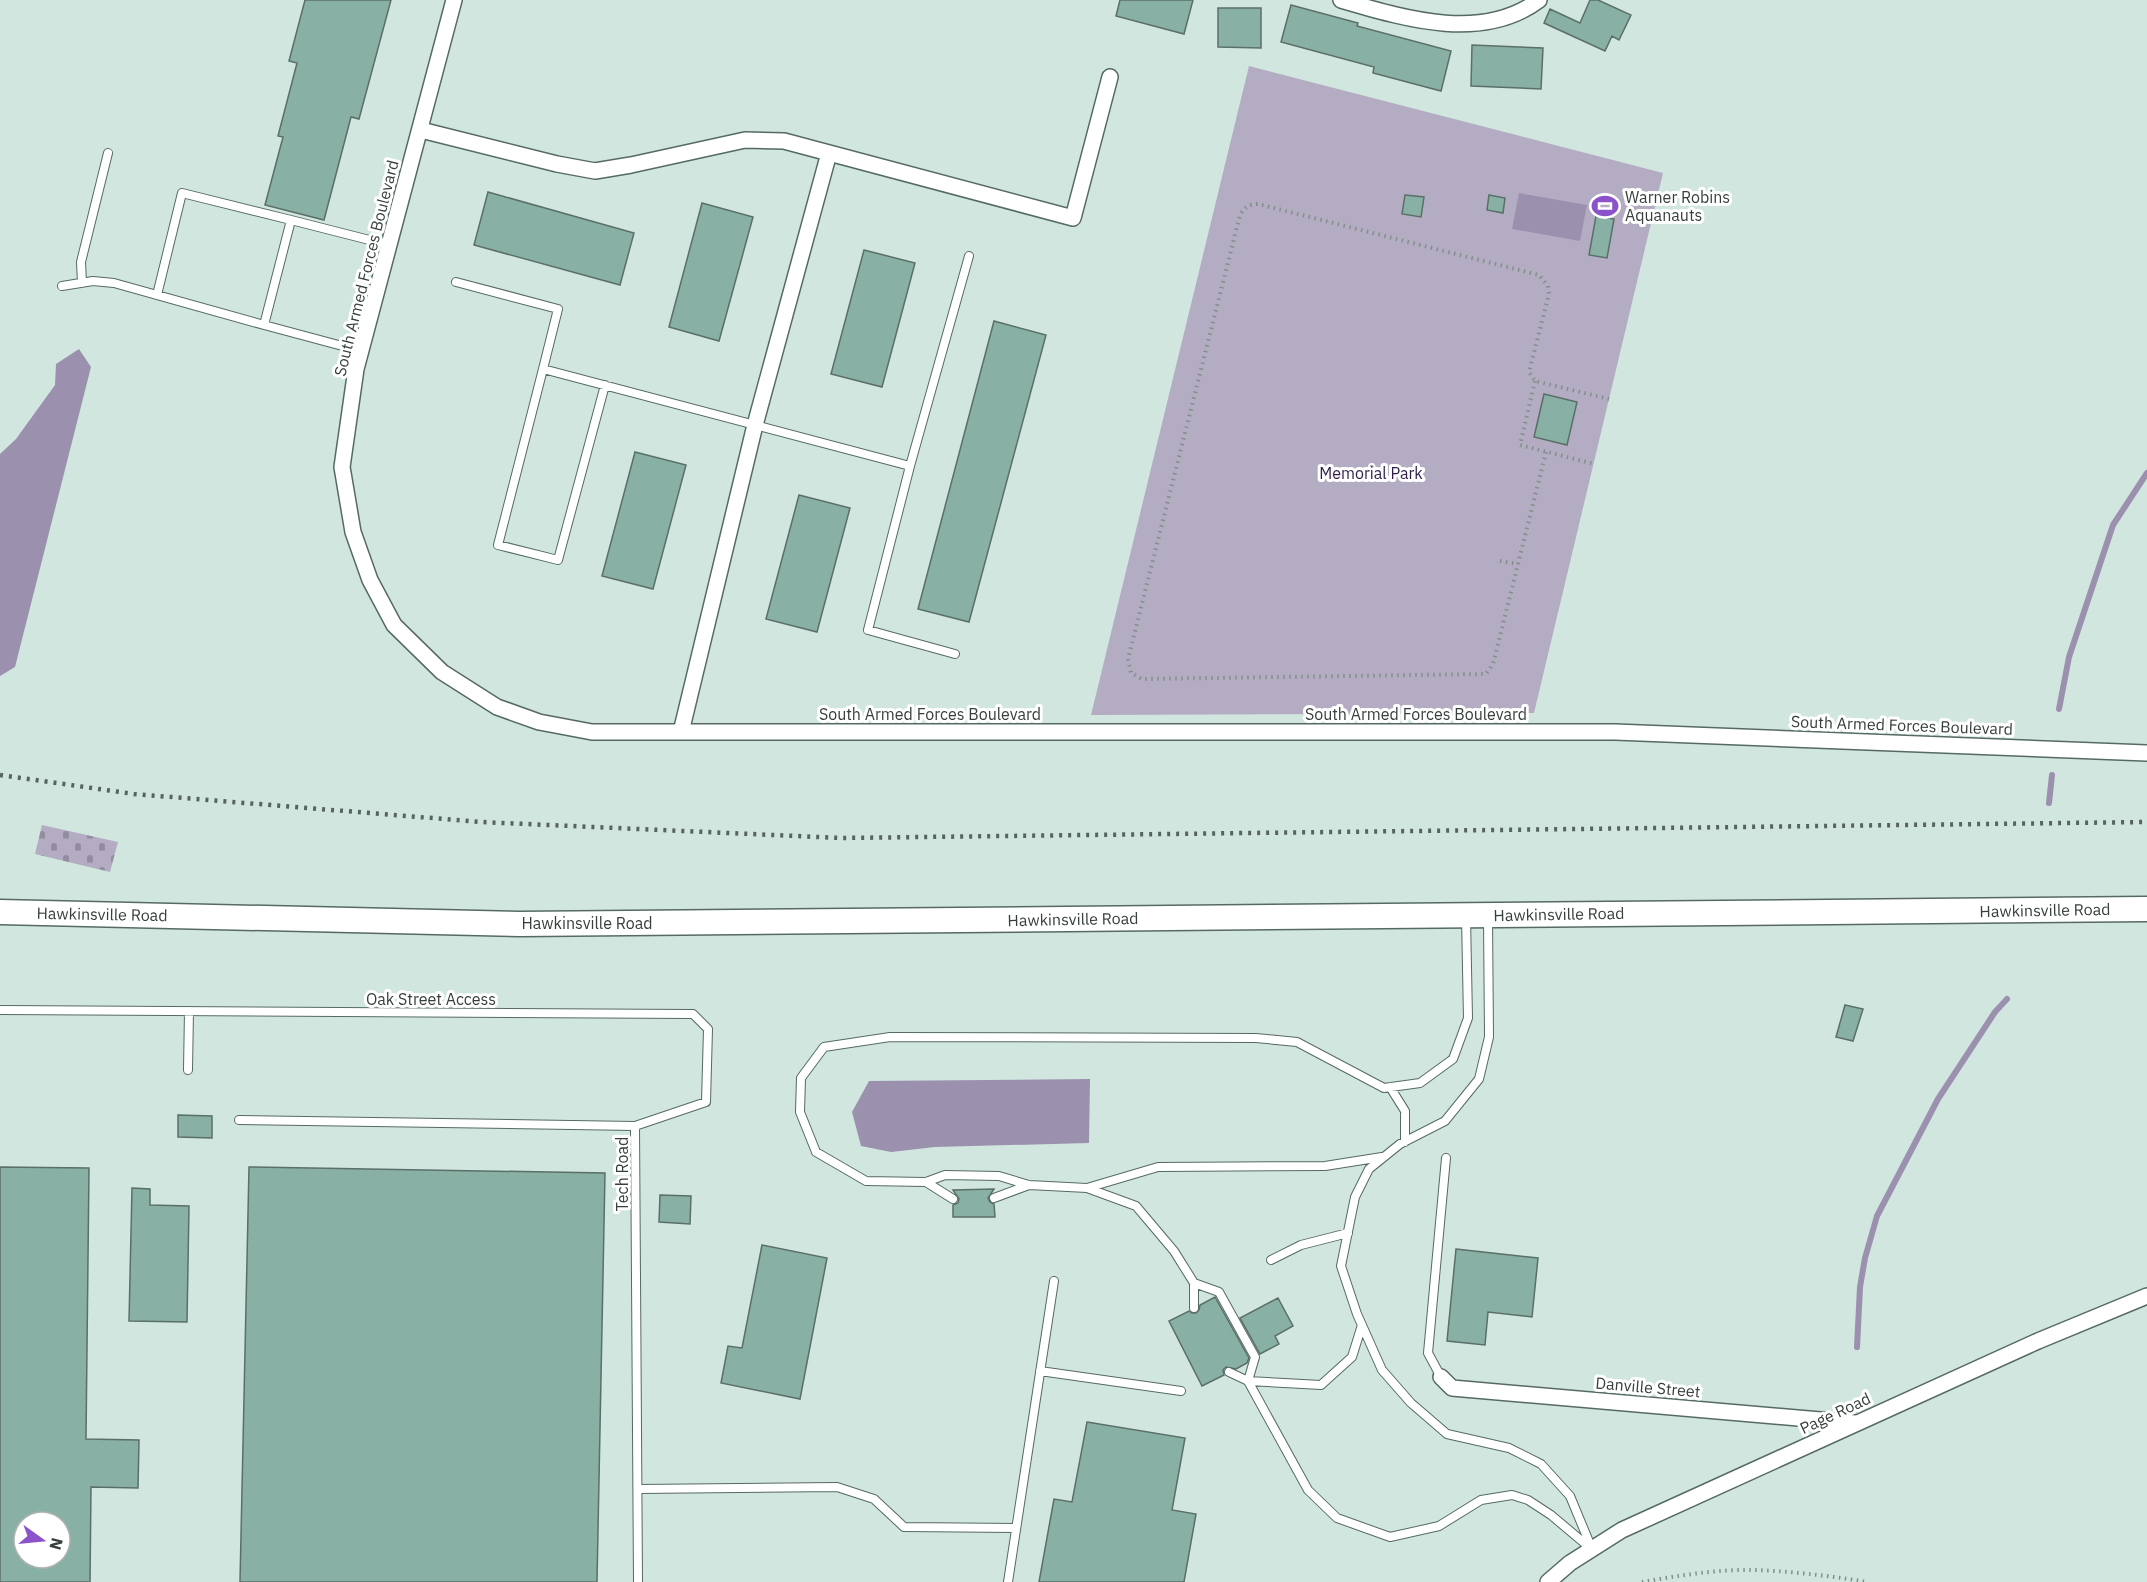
<svg xmlns="http://www.w3.org/2000/svg" width="2147" height="1582" font-family="'IBM Plex Sans',sans-serif">
<style>
.cemetery{fill:url(#cemetery-stones)}
.park{fill:#b4acc2}
.water{fill:#9c90af}
.lines{fill:none;stroke-linecap:round;stroke-linejoin:round}
.stream{stroke:#9c90af;stroke-width:6}
.building{fill:#88b0a4;stroke:#5b6f69;stroke-width:1.5;fill-rule:evenodd}
.lane-casing{stroke:#566a64;stroke-width:10}
.street-casing{stroke:#566a64;stroke-width:18}
.primary-casing{stroke:#566a64;stroke-width:27}
.path{stroke:#81908b;stroke-width:4;stroke-dasharray:1.5 4.5;stroke-linecap:butt}
.lane{stroke:#fff;stroke-width:8}
.street{stroke:#fff;stroke-width:15}
.primary{stroke:#fff;stroke-width:24}
.rail{stroke:#57635f;stroke-width:4.5;stroke-dasharray:3 6;stroke-linecap:butt}
.labels{text-anchor:middle;stroke-width:6;stroke-linejoin:round;paint-order:stroke}
.poi-label{font-size:16px;fill:#363f3c;stroke:#fff;text-anchor:start}
.street-label{font-size:16px;fill:#363f3c;stroke:#fff}
.park-label{font-size:16px;fill:#321f49;stroke:#fff}
</style>
<defs>
<pattern id="cemetery-stones" width="16" height="16" patternUnits="userSpaceOnUse" patternTransform="scale(1.5)"><rect width="16" height="16" fill="#b4acc2"/><path d="M2 7V4a2 2 0 0 1 4 0v3zM10 15v-3a2 2 0 0 1 4 0v3z" fill="#938d9f"/></pattern>
</defs>
<rect width="100%" height="100%" fill="#d0e6df"/>
<path class="cemetery" d="M42,825L118,842L110,872L35,854Z"/>
<path class="park" d="M1249,66L1663,173L1534,713L1091,715Z"/>
<path class="water" d="M1519,193L1587,205L1580,241L1512,229Z
M79,349L91,367L15,667L0,676V454L16,439L55,385L56,364Z
M1090,1079L1089,1143L935,1147L891,1152L861,1146L852,1112L869,1081Z"/>
<g class="lines">
<path class="stream" d="M2059,709L2069,657L2113,525L2147,473
M2049,803L2052,775
M1857,1347L1860,1287L1865,1258L1877,1216L1938,1099L1995,1012L2007,999"/>
</g>
<path class="building" d="M305,0H391L359,119L351,117L324,220L265,205L283,137L278,136L297,63L289,61Z
M1120,0H1193L1184,34L1116,16Z
M1590,0H1598L1631,15L1619,40L1612,36L1605,51L1544,23L1550,9L1580,23Z
M1291,5L1358,23L1357,26L1451,51L1441,91L1373,73L1374,67L1281,42Z
M1218,8H1261V48L1218,47Z
M1472,45L1543,48L1541,89L1471,86Z
M488,192L634,233L620,285L474,245Z
M1405,195L1424,197L1421,217L1402,214Z
M1489,195L1505,198L1503,213L1487,210Z
M702,203L753,217L719,341L669,327Z
M1596,216L1614,219L1607,258L1589,255Z
M864,250L915,263L882,387L831,374Z
M994,321L1046,335L969,622L918,609Z
M1544,394L1577,402L1567,445L1534,437Z
M635,452L686,465L653,589L602,576Z
M799,495L850,508L817,632L766,619Z
M1845,1005L1863,1009L1853,1041L1836,1037Z
M178,1115L212,1116V1138L178,1137Z
M0,1167L89,1168L86,1439L139,1440L138,1488L91,1487L90,1582H0ZM24,1522H60V1558H24Z
M249,1167L605,1173L597,1582H240Z
M132,1188L150,1189V1205L189,1206L187,1322L129,1321Z
M994,1189L988,1198L990,1202L994,1204L995,1217H953V1205L958,1203L959,1199L953,1190Z
M660,1195L691,1196L690,1224L659,1222Z
M762,1245L827,1258L800,1399L721,1383L728,1346L742,1348Z
M1456,1249L1538,1258L1532,1317L1488,1312L1485,1345L1447,1341Z
M1215,1297L1249,1358L1247,1363L1236,1369L1226,1367L1223,1370L1224,1375L1202,1386L1169,1321L1189,1311L1192,1313H1196L1199,1310L1200,1305Z
M1278,1298L1293,1326L1275,1336L1279,1344L1260,1354L1240,1318Z
M1087,1422L1185,1438L1172,1510L1196,1514L1184,1582H1039L1054,1499L1072,1502Z"/>
<g class="lines">
<g class="lane-casing">
<path id="lane" d="M456,282L558,309L543,369L910,466
M82,283L81,262L108,153
M62,286L93,281L114,283L264,325
M157,295L182,193L291,220
M361,351L264,325L291,220L389,245
M543,369L498,545L558,560L605,385
M955,654L868,630L910,466L969,256
M1488,918L1489,1037L1479,1079L1445,1121L1400,1144L1369,1169L1355,1197L1341,1266L1357,1314L1382,1370L1411,1403L1447,1434L1509,1448L1541,1464L1570,1496L1592,1549
M0,1010L693,1014L708,1029L706,1102L635,1126
M188,1070L189,1011
M1390,1087L1405,1111V1142
M239,1120L635,1126L638,1582
M926,1182L953,1199
M1087,1188L1158,1167L1325,1166L1382,1157
M994,1198L1029,1185
M1271,1260L1301,1245L1348,1233
M1194,1283L1219,1292L1255,1357L1248,1381L1321,1385L1352,1357L1362,1325
M1194,1308V1283L1174,1251L1136,1206L1087,1188L1029,1185L999,1176L945,1175L926,1182L866,1181L816,1152L800,1112L801,1078L824,1047L890,1037L1256,1038L1297,1042L1384,1088L1420,1083L1453,1059L1468,1018L1466,917
M1040,1371L1181,1391
M1229,1372L1248,1381L1308,1490L1337,1518L1390,1537L1439,1526L1481,1500L1512,1495L1528,1500L1551,1515L1589,1547
M1441,1377L1428,1353L1446,1158
M638,1489L837,1487L874,1499L904,1527L1016,1528
M1008,1582L1054,1281"/>
</g>
<g class="street-casing">
<path id="street" d="M454,0L356,369L342,467L353,532L370,580L394,625L442,672L497,707L539,722L592,732H1615L2147,753
M1341,0C1403,18 1482,43 1539,0
M421,130L557,164L595,171L631,165L745,140L784,141L1073,218L1110,77
M681,732L755,425L829,153
M1441,1377L1452,1388L1855,1423
M1548,1582L1570,1563L1622,1530L2038,1341L2147,1296"/>
</g>
<g class="primary-casing">
<path id="primary" d="M0,912L520,924L2147,909"/>
</g>
<path class="path" d="M1535,381L1520,445L1594,464
M1546,452L1493,664L1486,674L1142,679L1131,673L1128,659L1240,215C1245,207 1249,204 1258,204L1539,275L1548,286L1549,294L1529,372L1535,381L1609,399
M1500,561L1518,564
M1642,1582C1677,1576 1717,1569 1753,1570C1791,1571 1830,1576 1868,1582"/>
<use href="#lane" class="lane"/>
<use href="#street" class="street"/>
<use href="#primary" class="primary"/>
<path class="rail" d="M0,775L134,794L481,822L841,838L2147,822"/>
</g>
<defs>
<g id="stadium-bare" transform="scale(2.07)"><path d="M0-5a6.5 5 0 1 0 0 10a6.5 5 0 1 0 0-10ZM-3.5-1.8h7v3.6h-7Z" fill="#8b52c9" stroke="#fff" stroke-width="2.5" paint-order="stroke"/></g>
</defs>
<g fill-rule="evenodd">
<use href="#stadium-bare" x="1605" y="206"/>
</g>
<g class="labels">
<g class="poi-label">
<text x="1625" y="203">Warner Robins<tspan x="1625" dy="18">Aquanauts</tspan></text>
</g>
<g class="street-label">
<text transform="translate(366 268) rotate(-76)" y="6">South Armed Forces Boulevard</text>
<text x="930" y="720">South Armed Forces Boulevard</text>
<text x="1416" y="720">South Armed Forces Boulevard</text>
<text transform="translate(1902 725) rotate(2)" y="6">South Armed Forces Boulevard</text>
<text transform="translate(2045 910) rotate(-1)" y="6">Hawkinsville Road</text>
<text transform="translate(102 914) rotate(1)" y="6">Hawkinsville Road</text>
<text transform="translate(1559 914) rotate(-1)" y="6">Hawkinsville Road</text>
<text transform="translate(1073 919) rotate(-1)" y="6">Hawkinsville Road</text>
<text x="587" y="929">Hawkinsville Road</text>
<text x="431" y="1005">Oak Street Access</text>
<text transform="translate(622 1174) rotate(-90)" y="6">Tech Road</text>
<text transform="translate(1648 1387) rotate(5)" y="6">Danville Street</text>
<text transform="translate(1835 1413) rotate(-25)" y="6">Page Road</text>
</g>
<g class="park-label">
<text x="1371" y="479">Memorial Park</text>
</g>
</g>
<g transform="translate(42 1540) rotate(105)"><circle r="28" fill="#ffffff" stroke="#afb2b1" stroke-width="1.5"/>
<path d="M0-4.5L10 22L0 15L-10 22Z" fill="#8b52c9"/>
<text y="-9" font-size="16" font-weight="bold" text-anchor="middle" fill="#363f3c">N</text>
</g>
</svg>
